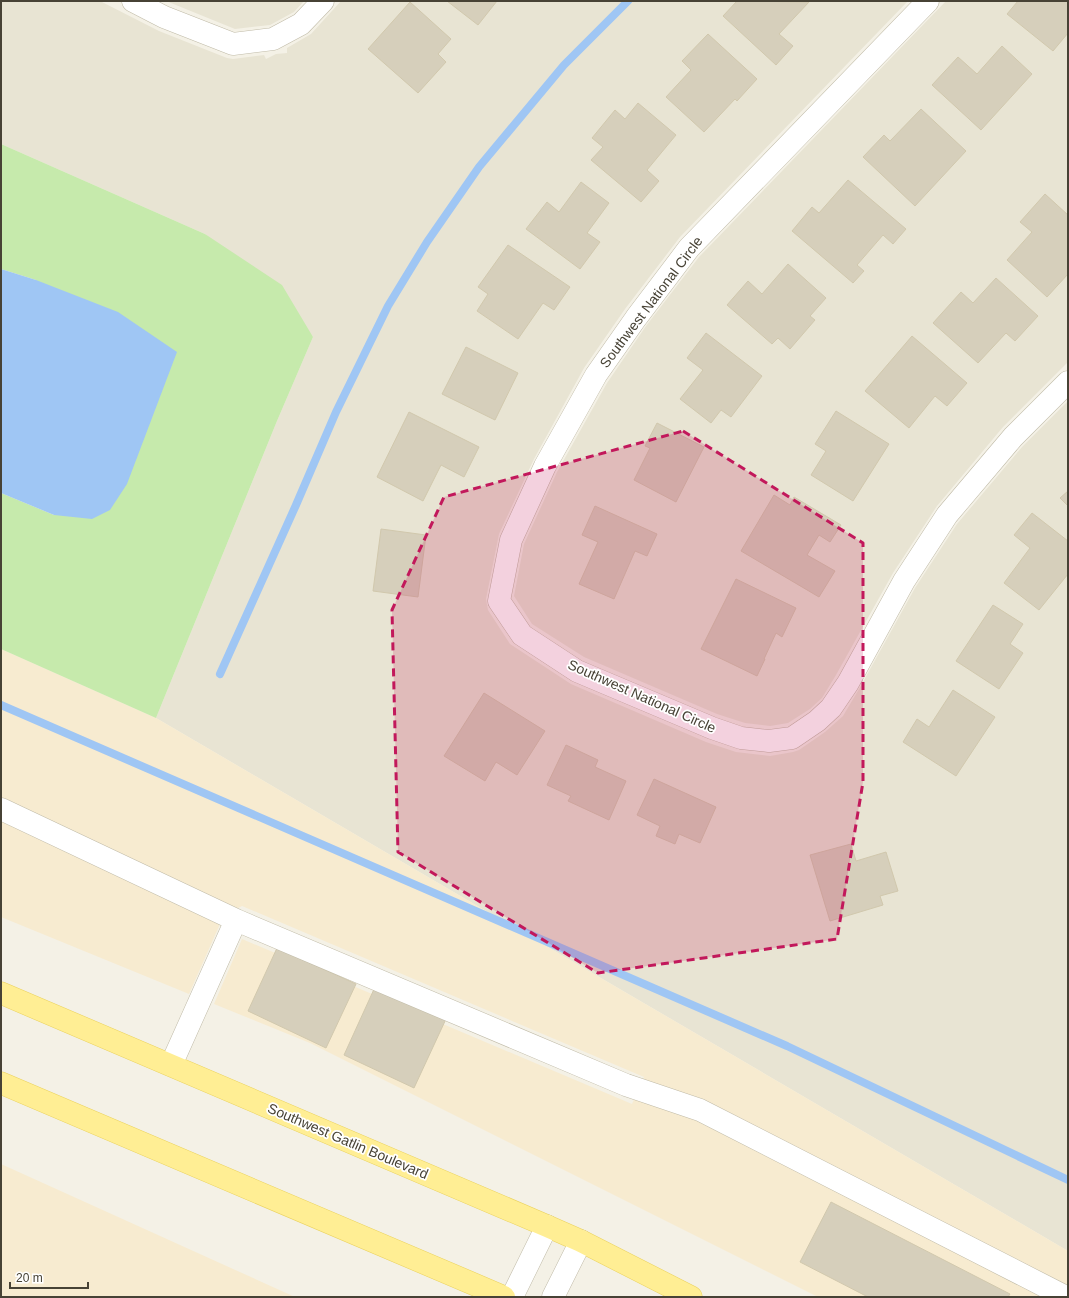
<svg xmlns="http://www.w3.org/2000/svg" width="1069" height="1298" font-family="Arial,sans-serif">
<style>
.residential{fill:#e8e4d3}
.commercial{fill:#f7ebd0}
.green{fill:#c6eaac}
.water{fill:#9fc6f4}
.lines{fill:none;stroke-linecap:round;stroke-linejoin:round}
.stream{stroke:#9fc6f4;stroke-width:8}
.building{fill:#d6cfbb;stroke:#d1c8ad}
.minor-casing{stroke:#c0bba8;stroke-width:23}
.major-casing{stroke:#ead25e;stroke-width:23}
.minor{stroke:#fff;stroke-width:22}
.major{stroke:#ffee94;stroke-width:22}
.marked{fill:#c2185b;fill-opacity:0.2;stroke:#c2185b;stroke-width:3;stroke-dasharray:8 5;stroke-linejoin:round}
.labels{text-anchor:middle;stroke-width:3.5;stroke-linejoin:round;paint-order:stroke}
.street-label{font-size:14px;fill:#474235;stroke:#fff}
</style>
<rect width="100%" height="100%" fill="#f4f1e6"/>
<path class="residential" d="M1,1H100L159,31L227,58L233,59L264,55L266,59L276,54L287,53V48L311,34L341,1H908L680,237L625,309L584,368L534,459L499,534L486,599L488,610L510,644L571,684L706,742L736,752L770,756L793,752L799,750L825,732L843,716L859,689L915,588L957,524L1022,447L1068,401V1251L156,718L277,421L313,337L205,234L1,144Z
M166,1H304L294,12L270,25L235,29Z
M946,1H1068V362L1003,427L937,506L893,573L836,675L822,698L810,709L788,723L770,726L745,723L717,714L584,657L532,624L514,596L524,544L557,472L607,383L646,326L699,257Z"/>
<path class="commercial" d="M1,649L156,718L1068,1251V1297H818L310,1043L214,1004L242,939L632,1104L644,1077L242,906L224,915L189,994L1,917Z
M1,1164L295,1297H1Z"/>
<path class="green" d="M1,144L205,234L282,285L313,337L277,421L156,718L1,649V493L54,515L36,280L1,269Z"/>
<path class="water" d="M1,269L36,280L118,312L177,352L127,484L110,510L92,519L54,515L1,493Z"/>
<g class="lines">
<path class="stream" d="M220,674L296,505L336,412L388,306L427,242L479,167L564,65L628,1
M1,705L787,1046L1068,1180"/>
</g>
<path class="building" d="M447,1H497L478,25Z
M737,1L809,2L779,34L793,46L776,65L723,16Z
M1018,1H1068V33L1053,51L1007,14Z
M410,2L451,39L438,54L446,62L418,93L368,49Z
M708,34L757,79L737,101L735,99L704,132L666,97L691,70L682,61Z
M1002,46L1032,74L981,130L932,85L958,57L977,74Z
M638,103L676,135L647,170L659,181L641,202L591,160L603,147L592,138L615,110L625,119Z
M921,109L966,151L915,206L863,157L884,135L890,141Z
M848,180L906,229L893,244L883,235L857,265L864,271L853,283L792,231L812,207L819,213Z
M581,182L609,203L587,233L600,242L580,269L526,229L547,202L559,212Z
M1045,194L1068,215V274L1047,297L1007,260L1032,232L1020,222Z
M508,245L570,287L554,310L543,303L518,339L477,311L488,294L478,287Z
M788,264L826,298L810,316L815,320L790,349L778,338L772,344L727,305L748,281L762,294Z
M996,278L1038,316L1015,341L1006,333L978,363L933,323L961,292L973,303Z
M706,333L762,376L731,417L721,410L711,423L680,399L703,370L687,358Z
M912,336L967,383L947,406L935,396L909,428L865,391Z
M466,347L518,373L495,420L442,394Z
M836,411L889,444L853,501L811,475L826,451L815,444Z
M409,412L479,447L464,477L441,465L423,501L377,477Z
M657,423L704,447L676,502L634,480L650,448L645,446Z
M1068,491V506L1060,498Z
M774,495L790,505L794,497L841,525L830,542L819,535L807,555L835,571L819,597L741,551Z
M595,506L657,534L647,556L635,551L614,599L579,584L598,542L582,535Z
M1032,513L1068,541V574L1039,610L1004,583L1030,548L1014,535Z
M381,529L426,535L418,597L373,591Z
M736,579L796,608L782,637L776,633L764,659H765L757,676L701,649Z
M993,605L1023,624L1010,644L1023,653L999,689L956,661Z
M953,690L995,717L956,776L903,742L917,719L929,727Z
M484,693L545,731L517,775L496,762L485,781L444,756Z
M566,745L598,760L595,767L626,781L609,820L568,801L571,796L547,785Z
M654,779L716,807L700,843L679,834L675,844L656,836L660,826L637,815Z
M851,844L856,861L886,852L898,891L880,896L883,905L830,921L810,855Z
M277,948L356,984L326,1048L248,1011Z
M375,987L446,1019L414,1088L344,1055Z
M831,1202L1010,1294L1008,1297H868L800,1262Z"/>
<g class="lines">
<g class="minor-casing">
<path id="minor" d="M133,1L164,17L233,44L273,39L301,24L323,1
M928,1L689,248L636,318L596,375L545,466L511,540L499,601L522,635L577,671L712,728L741,738L769,741L792,738L817,721L831,708L848,683L904,581L947,515L1013,437L1068,382
M1,809L236,920
M171,1065L236,920L626,1085L700,1110L1066,1297
M512,1297L547,1226
M553,1297L581,1241"/>
</g>
<g class="major-casing">
<path id="major" d="M1,993L547,1226L581,1241L691,1297
M1,1083L504,1297"/>
</g>
<use href="#minor" class="minor"/>
<use href="#major" class="major"/>
</g>
<path class="marked" d="M683,431L863,543V782L837,939L598,973L398,852L392,610L444,497Z"/>
<g class="labels">
<g class="street-label">
<text transform="translate(651 302) rotate(-53)" y="5">Southwest National Circle</text>
<text transform="translate(642 696) rotate(24)" y="5">Southwest National Circle</text>
<text transform="translate(348 1141) rotate(23)" y="5">Southwest Gatlin Boulevard</text>
</g>
</g>
<rect width="1069" height="1298" fill="none" stroke="#474235" stroke-width="4"/>
<path d="M10 1282v6h78v-6" fill="none" stroke="#474235" stroke-width="2"/>
<text x="16" y="1282" font-size="12" fill="#474235" stroke="#ffffff" stroke-width="3" paint-order="stroke">20 m</text>
</svg>
